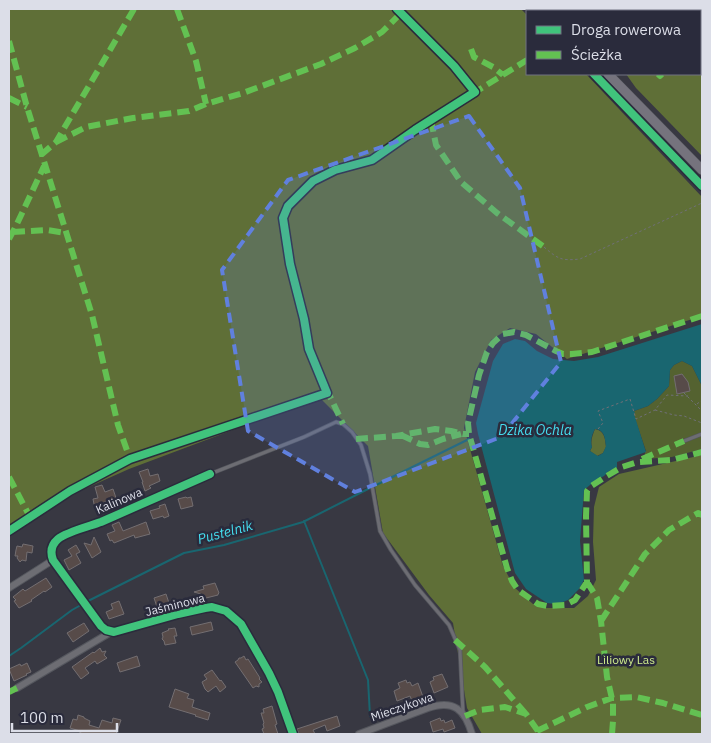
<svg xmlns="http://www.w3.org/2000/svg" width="711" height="743" font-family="'IBM Plex Sans',sans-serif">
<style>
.green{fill:#546230}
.forest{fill:#5f6f37}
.water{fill:#196670;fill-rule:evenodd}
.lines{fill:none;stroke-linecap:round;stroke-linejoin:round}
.stream{stroke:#196670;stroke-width:2}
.building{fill:#574b49;stroke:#736e71}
.service-casing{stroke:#55575e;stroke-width:4.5}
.minor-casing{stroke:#55575e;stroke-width:8}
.secondary-casing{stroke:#55575e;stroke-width:10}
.path{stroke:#707077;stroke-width:1;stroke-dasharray:2.5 2.5;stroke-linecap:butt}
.service{stroke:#6d6d73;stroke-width:3}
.minor{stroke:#6d6d73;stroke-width:6}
.secondary{stroke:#75737d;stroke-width:9}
.quiet{stroke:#63c152;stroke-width:6;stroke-dasharray:12 6;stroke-linecap:butt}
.cycleway-casing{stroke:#2a2b3c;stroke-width:11}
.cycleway{stroke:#40c37c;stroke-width:8}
.marked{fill:#6080de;fill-opacity:0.2;stroke:#6080de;stroke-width:4;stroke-dasharray:10 6;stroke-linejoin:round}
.labels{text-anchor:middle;stroke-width:5;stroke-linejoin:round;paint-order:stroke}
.street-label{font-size:12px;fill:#dcdee8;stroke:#2a2b3c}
.park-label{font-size:12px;fill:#ceeb8c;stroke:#2a2b3c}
.water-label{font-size:14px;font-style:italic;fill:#45ddef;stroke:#2a2b3c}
</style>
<rect width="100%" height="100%" fill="#383842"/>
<path class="green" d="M682,361L692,366L702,386V449L672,457L645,459V452L646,451L633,413L634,411L648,406L657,399L669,386L670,370L674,365Z"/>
<path class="forest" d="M9,9H521L527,15V74H586L702,197V316L567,359L536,334L510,328L491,340L475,372L464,428L503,566L514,587L533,604L547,608H574L588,596L596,580L593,542L594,507L599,487L619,474L702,455V734H482L467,708L453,623L429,595L383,533L368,446L316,394L259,420L129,469L82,490L9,533Z
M635,9H702V156L636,88L626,74H700V11H636Z
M595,429C605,431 605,439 606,447L603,453L597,456L590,451L592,447C590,441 593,434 595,429Z"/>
<path class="water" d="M702,324V386L692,366L682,361L674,365L670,370L669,386L657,399L648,406L634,411L635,413L634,414L646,452L617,462V468L609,471L604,476L596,480L584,490L580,541L584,580L579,589L568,600L563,602L555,604L547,603L526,589L515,573L478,434L476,423L493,361L503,344L515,339L525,341L537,351L553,359L574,361L598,357ZM595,429C605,430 605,439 606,446L603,453L598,456L590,451L592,447C590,441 592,434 595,429Z"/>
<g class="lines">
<path class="stream" d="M374,486L469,439
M304,521L368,680L370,716
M88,601L184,553L224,545L303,522L370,488
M9,656L21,648L72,610L81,605"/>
</g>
<path class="building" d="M682,374L688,382L690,391L677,394L674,376Z
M148,469L150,476L158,474L160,481L149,486L151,488L145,491L142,482H143L139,472Z
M102,485L105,492L113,489L116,498L102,503L103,507L97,510L94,504L93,499L98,498L95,487Z
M186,497L187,498L191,497L193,506L181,509L178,499Z
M165,504L169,516L164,518L163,516L153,519L150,511L160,508L159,506Z
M119,522L123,531L146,522L150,534L135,538L134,535L114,543L112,540L110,541L107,534L115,531L112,525Z
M94,537L101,552L92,558L84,543L91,545Z
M23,544L33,546L32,553L27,552L26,561L22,560L20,562L17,558L18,556H15L16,550L17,546L22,547Z
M76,545L80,552L76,554L81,563L69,570L64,560L72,556L68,550Z
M46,578L52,587L45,592L44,591L31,600L32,601L19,608L14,601L16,600L13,597L23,589L25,591Z
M215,583L219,593L218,594V595L202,599L201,594L194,592L204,589L203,586Z
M166,594L169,603L157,607L154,598Z
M119,601L124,614L109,619L106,612L113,609L111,604Z
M211,622L213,630L192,635L190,627Z
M84,623L89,631L73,642L67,633Z
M175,628L177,636H174L176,643L165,645L164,641L162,639L163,637L162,633L169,630L168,629Z
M100,648L102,652L106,651L104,655L107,658L97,664L95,661L85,668L89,673L81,679L72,667L93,652L94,653Z
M137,656L140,666L120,672L117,663Z
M244,656L246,660L248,659L260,678L259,679L262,682L259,684V687L256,686L253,688L235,662L238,660L239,658H241Z
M27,663L31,672L26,674L27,675L14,681L9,669L20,664L21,666Z
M212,670L220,681L221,680L226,687L220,692L216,686L208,692L205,689L202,682L207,679L204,675Z
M442,674L448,687L434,693L430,682L434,680L433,677Z
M406,680L407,683L410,682L412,686L418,683L423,697L412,701L410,696L397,701L394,691L400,688L398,683Z
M175,689L189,694L187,698L194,700L192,707L210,713L208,720L195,716L196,715L169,707Z
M272,706L277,724L275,725L278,734H264L262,729L264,728L263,724L264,723L261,713H264L263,709Z
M78,715L84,717V718L90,721L89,725L99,728L102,720L112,723L113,718L121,720L116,734H85L80,733V731L70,728L73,719L77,720Z
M337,716L340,726L327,731L325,725L313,730L315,734H299L297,729Z
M440,718L441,721L444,720L445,723L452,720L455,728L444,732L443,729L433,732L430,722Z"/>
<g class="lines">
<g class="service-casing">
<path id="service" d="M684,441L702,434
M210,474L304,437L336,422L343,424L352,432L361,445L370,474L380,531L391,550L415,585L449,625L460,650L463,713"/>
</g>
<g class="minor-casing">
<path id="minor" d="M210,474C174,490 137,506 101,522C90,526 66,532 58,539C51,545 50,552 53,560L101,626L106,630L114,632L178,614L205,608L212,607L226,611L241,624L269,673L278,692L293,734
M9,588L53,560
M17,688L111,632
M359,734L428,708C454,699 465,710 472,734"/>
</g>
<g class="secondary-casing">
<path id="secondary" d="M542,9L544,11
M608,74L702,170"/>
</g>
<path class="path" d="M544,247C558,259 561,261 580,259L702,203
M684,393L702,411
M697,404L702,400
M655,410L674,415L684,416L702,423
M598,429L603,423L598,411L630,399L636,419L655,410L667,395L688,396"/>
<use href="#service" class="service"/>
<use href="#minor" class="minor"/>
<use href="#secondary" class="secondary"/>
<path class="quiet" d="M177,9L196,61L206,104
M622,9L624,11
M9,41L27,107L92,315L118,425L130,459
M700,43L702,41
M471,49L474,57L493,67L503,75
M658,74L660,76L662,74
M472,94L527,60
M9,98L27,107
M431,120L436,145L461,182L497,213L544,247
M56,142L86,127L133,118L189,111L206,104L243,93L321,64L355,48L382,32L401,13
M41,155L56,142L134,9
M13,232L47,230L66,233
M9,239L16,226L45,164
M702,316L592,352L572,354H563L556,351L526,335L514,332L503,334L493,343L487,352L479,375L471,410L468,423L469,434L507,568L512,581L518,590L538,604L547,606L565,605L575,600L587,582L586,516L587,491L590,487L605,477L622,467L638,462L672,460L702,452
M326,388L343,424
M401,435L420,444L428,445L443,439L461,434
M356,439L396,436L435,429L451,431L463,434H469
M642,459L684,441
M9,477L30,517
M587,582L597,598L601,621L607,677L613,703V721L612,734
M601,621L645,554L669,530L698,513L702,515
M455,640L485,667L526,714
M9,692L17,688
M465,716L480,710L505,707L526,714L540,734
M537,731L587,707L612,698L636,697L663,703L702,715"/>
<g class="cycleway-casing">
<path id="cycleway" d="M594,74L702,186
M210,474C174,490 137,506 101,522C90,526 66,532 58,539C51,545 50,552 53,560L101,626L106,630L114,632L178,614L205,608L212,607L226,611L241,624L269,673L278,692L293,734
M9,531L70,491L130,459L327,393L309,349L304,319L290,264L283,218L288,206L313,181L335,170L372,160L415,130L475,92L454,66L397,9"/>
</g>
<use href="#cycleway" class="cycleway"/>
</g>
<path class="marked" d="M469,116L520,188L561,362L501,437L355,492L248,431L222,270L288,180Z"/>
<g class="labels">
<g class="street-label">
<text transform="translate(119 501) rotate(-23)" y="4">Kalinowa</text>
<text transform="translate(175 605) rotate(-14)" y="4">Jaśminowa</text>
<text transform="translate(402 707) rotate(-19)" y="4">Mieczykowa</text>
</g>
<g class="park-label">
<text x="626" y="664">Liliowy Las</text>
</g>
<g class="water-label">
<text x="535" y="435">Dzika Ochla</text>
<text transform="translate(225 532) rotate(-15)" y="5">Pustelnik</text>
</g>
</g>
<rect width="711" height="743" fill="none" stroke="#dcdee8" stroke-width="20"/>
<rect x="526" y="10" width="175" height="65" fill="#2a2b3c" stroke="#717381"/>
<rect x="536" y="26" width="25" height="8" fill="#40c37c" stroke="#717381"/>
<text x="571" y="35" font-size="15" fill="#dcdee8">Droga rowerowa</text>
<rect x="536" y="51" width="25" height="8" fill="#63c152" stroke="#717381"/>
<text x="571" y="60" font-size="15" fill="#dcdee8">Ścieżka</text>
<path d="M12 723v8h105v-8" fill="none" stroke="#dcdee8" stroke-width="2.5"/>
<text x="20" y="723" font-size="15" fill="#dcdee8" stroke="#2a2b3c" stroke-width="4" paint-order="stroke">100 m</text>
</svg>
